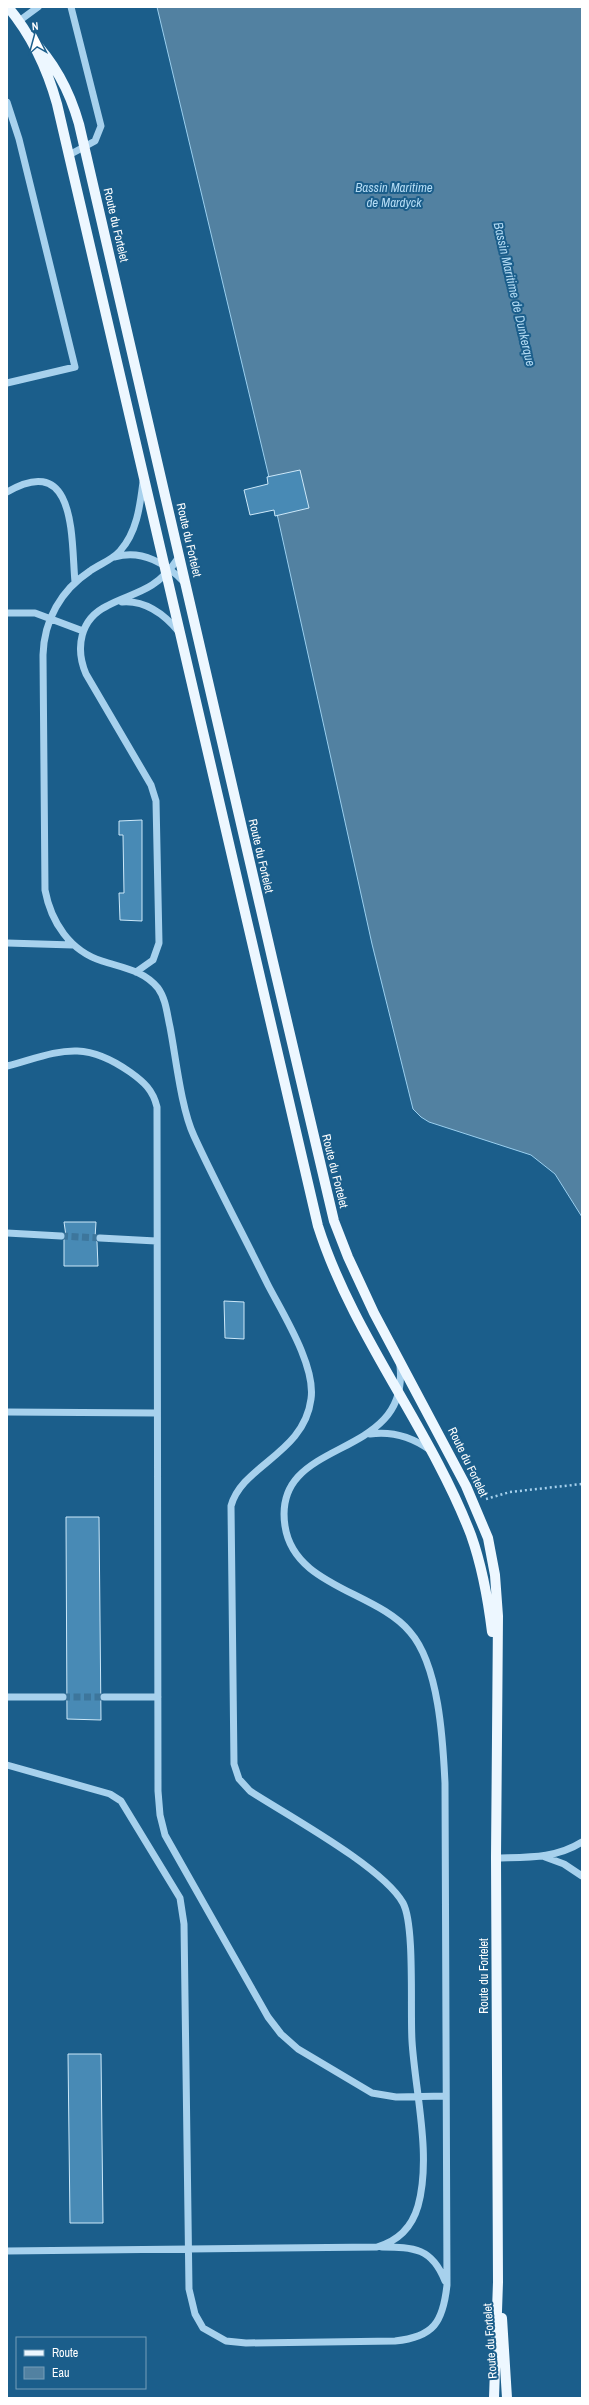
<svg xmlns="http://www.w3.org/2000/svg" width="589" height="2405" font-family="'Archivo Narrow',sans-serif">
<style>
.water{fill:#5281a1;stroke:#9acfef}
.building{fill:#488ab5;stroke:#cce8f9}
.lines{fill:none;stroke-linecap:round;stroke-linejoin:round}
.minor-tunnel{stroke:#3d769c;stroke-width:7;stroke-dasharray:7 3.5;stroke-linecap:butt}
.path{stroke:#a7d1ed;stroke-width:2.5;stroke-dasharray:2 3;stroke-linecap:butt}
.minor{stroke:#a7d1ed;stroke-width:7}
.major{stroke:#edf7ff;stroke-width:10}
.labels{text-anchor:middle;stroke-width:4;stroke-linejoin:round;paint-order:stroke}
.street-label{font-size:12px;fill:#fff;stroke:#1b5e8b}
.water-label{font-size:13px;font-style:italic;fill:#b3dbf4;stroke:#1b5e8b}
</style>
<rect width="100%" height="100%" fill="#1b5e8b"/>
<path class="water" d="M157,7H582V1217L555,1174L531,1155L429,1122L421,1117L413,1109L372,944L268,473Z"/>
<path class="building" d="M300,470L309,508L275,516L274,510L250,515L244,490L268,484L267,477Z
M142,820V921L120,920L119,893H124L123,835H119V821Z
M64,1222H96L95,1238L97,1242L98,1266H64V1240L66,1236Z
M224,1301L244,1302V1339L225,1338Z
M66,1517H99L101,1720L67,1719Z
M68,2054H101L103,2223H70Z"/>
<g class="lines">
<path class="minor-tunnel" d="M61,1236L100,1238
M63,1697H104"/>
<path class="path" d="M486,1499L510,1492L582,1484"/>
<path class="minor" d="M19,21L38,7
M7,102L19,139L75,367L7,383
M69,155L95,141L101,126L71,7
M7,492C77,451 71,539 75,582
M115,557C142,549 167,564 185,583
M122,602C146,600 164,614 179,632
M7,613H35L83,631
M7,943L73,945
M136,972L153,960L159,943L156,801L151,785L86,674C75,648 80,619 107,606C121,598 138,594 152,585C163,578 171,569 179,557
M7,1066C59,1052 82,1038 130,1072C144,1082 153,1090 157,1107L158,1791L160,1815L165,1835L268,2017L281,2034L298,2049L372,2093L396,2097L446,2096
M7,1233L61,1236
M100,1238L156,1241
M7,1412L156,1413
M370,1434C392,1431 412,1437 430,1450
M7,1697H63
M104,1697H158
M7,1765L110,1794L121,1801L180,1898L184,1924L189,2289L195,2314L203,2328L226,2341L246,2343L395,2341C434,2337 443,2322 447,2285L445,1783C443,1741 439,1665 410,1632C376,1591 294,1587 285,1526C271,1435 410,1463 400,1366
M545,1857L564,1864L582,1876
M496,1858C526,1857 555,1859 582,1842
M382,2247C414,2247 432,2248 445,2281
M7,2251L377,2247C398,2241 412,2227 418,2206C432,2156 415,2091 412,2041C410,2010 415,1925 403,1903C383,1867 287,1815 250,1791L239,1779L234,1764L231,1506C242,1465 304,1454 311,1399C316,1366 283,1314 268,1285C244,1236 217,1186 194,1136C181,1108 176,1058 170,1027C167,1014 166,999 158,988C143,970 123,968 102,961C70,951 51,922 45,890L43,655C44,620 61,590 90,571C100,564 112,560 120,551C137,532 140,506 143,482"/>
<path class="major" d="M8,7C32,36 47,68 57,104L318,1226C353,1336 430,1428 471,1535C482,1566 488,1599 492,1632
M29,36C54,62 69,89 79,124L273,962L334,1221L348,1257L374,1313L466,1486L488,1538L495,1575L498,1616L496,1858L498,2282L494,2398
M502,2318L507,2398"/>
</g>
<g class="labels">
<g class="street-label">
<text transform="translate(116 225) rotate(77)" y="4">Route du Fortelet</text>
<text transform="translate(189 540) rotate(77)" y="4">Route du Fortelet</text>
<text transform="translate(261 856) rotate(77)" y="4">Route du Fortelet</text>
<text transform="translate(335 1171) rotate(76)" y="4">Route du Fortelet</text>
<text transform="translate(468 1462) rotate(64)" y="4">Route du Fortelet</text>
<text transform="translate(484 1976) rotate(-90)" y="4">Route du Fortelet</text>
<text transform="translate(490 2341) rotate(-94)" y="4">Route du Fortelet</text>
</g>
<g class="water-label">
<text x="394" y="192">Bassin Maritime<tspan x="394" dy="15">de Mardyck</tspan></text>
<text transform="translate(515 294) rotate(77)" y="5">Bassin Maritime de Dunkerque</text>
</g>
</g>
<rect width="589" height="2405" fill="none" stroke="#ffffff" stroke-width="16"/>
<rect x="16" y="2337" width="130" height="52" fill="#1b5e8b" stroke="#769eb9"/>
<rect x="24" y="2350" width="20" height="6" fill="#edf7ff" stroke="#769eb9"/>
<text x="52" y="2357" font-size="12" fill="#ffffff">Route</text>
<rect x="24" y="2367" width="20" height="12" fill="#5281a1" stroke="#769eb9"/>
<text x="52" y="2377" font-size="12" fill="#ffffff">Eau</text>
<g transform="translate(36 36) rotate(354)" stroke="#1b5e8b" stroke-width="3" paint-order="stroke">
<path d="M0-3L7 15L0 10L-7 15Z" fill="#ffffff"/>
<text y="-6" font-size="11" font-weight="bold" text-anchor="middle" fill="#ffffff">N</text>
</g>
</svg>
